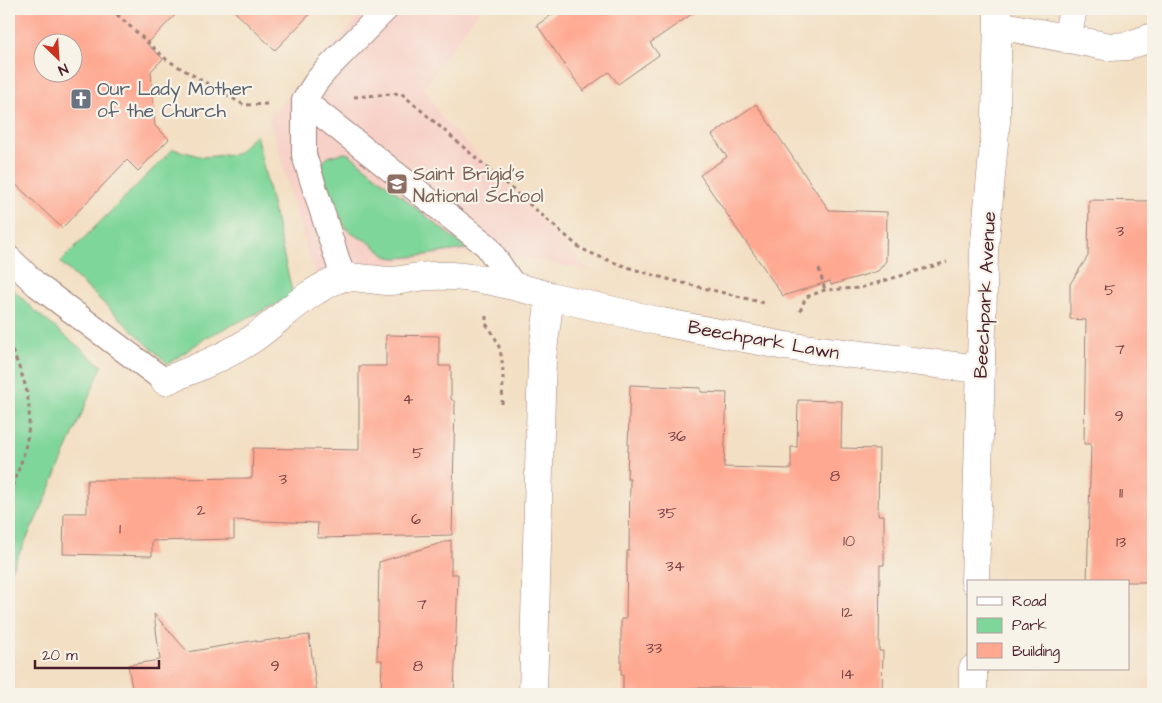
<svg xmlns="http://www.w3.org/2000/svg" width="1162" height="703" font-family="'Architects Daughter',sans-serif">
<style>
.built{fill:#f7d1c8}
.green{fill:#7fd69a;stroke:#647a62}
.building{fill:#fea891;fill-rule:evenodd}
.lines{fill:none;stroke-linecap:round;stroke-linejoin:round}
.lane-casing{stroke:#9e7f77;stroke-width:26}
.street-casing{stroke:#9e7f77;stroke-width:29}
.path{stroke:#9e7f77;stroke-width:3;stroke-dasharray:4 4;stroke-linecap:butt}
.lane{stroke:#fff;stroke-width:24}
.street{stroke:#fff;stroke-width:28}
.labels{text-anchor:middle;stroke-width:4.5;stroke-linejoin:round;paint-order:stroke}
.number-label{font-size:16px;fill:#774144}
.worship-label{font-size:19px;fill:#5b616d;stroke:#f7f3e8;text-anchor:start}
.education-label{font-size:19px;fill:#785e54;stroke:#f7f3e8;text-anchor:start}
.street-label{font-size:19px;fill:#4a1f2b;stroke:#f7f3e8}
</style>
<rect width="100%" height="100%" fill="#f7f3e8"/>
<filter id="ink" filterUnits="userSpaceOnUse"><feTurbulence type="fractalNoise" baseFrequency=".02" numOctaves="2"/><feDisplacementMap in="SourceGraphic" scale="10" xChannelSelector="R" yChannelSelector="G"/><feConvolveMatrix kernelMatrix="1 2 1 2 8 2 1 2 1" color-interpolation-filters="sRGB"/></filter>
<filter id="wash" filterUnits="userSpaceOnUse"><feTurbulence type="fractalNoise" baseFrequency=".0096" numOctaves="4" result="noise"/><feDisplacementMap in="SourceGraphic" scale="20" xChannelSelector="R" yChannelSelector="G"/><feGaussianBlur stdDeviation="1.12" result="paint"/><feColorMatrix in="noise" values="0 0 0 0 0 0 0 0 0 0 0 0 0 0 0 0 0 1.4 0 .05"/><feComposite in="paint" operator="in"/></filter>
<g filter="url(#wash)">
<rect width="100%" height="100%" fill="#f3dfc3"/>
<path class="built" d="M366,9H480L424,87L442,118L590,271L485,250L402,261L316,281L269,118Z"/>
<path class="green" d="M256,134L293,296L207,337L168,364L60,262L173,149L203,157L236,154Z
M345,153L349,154L467,249C451,250 400,261 389,257C380,253 375,246 367,241C357,236 348,234 343,223L322,173C320,157 331,155 345,153Z
M9,285L36,312L102,366L43,505L9,574Z"/>
<g id="blocks">
<path class="building" d="M18,9H181L147,44L163,59L151,71L155,126L169,139L138,171L127,160L62,228L9,178V19ZM42,42H72V72H42Z
M232,9H315L275,50Z
M560,9H699L650,43L659,55L618,84L609,72L583,91L537,25Z
M756,104L829,210L887,212L886,261L878,271L831,285L830,281L783,296L700,175L727,157L712,135Z
M1089,200L1151,201L1150,297H1153V582H1087L1091,444H1084L1086,320L1070,319V284L1088,256Z
M386,335L439,336V366H451V399L455,402L452,535L317,538L318,523L234,520V539L152,541V556L63,554L64,513H87V480H169V479L252,478L253,448L359,450V366H386Z
M630,385L701,388V392L727,393L724,467L791,469V447H797L798,400L842,401L841,448L879,449L878,515H884V565H880L879,651H883L882,694H767L768,688H691V694H623V675H621V619H626L627,551H629L630,479H627Z
M451,540V574H458L454,694H381L382,660H377L379,562Z
M154,614L188,652L256,640V642L309,635L317,694H133L128,665L160,660Z"/>
</g>
</g>
<g filter="url(#ink)">
<use href="#blocks" fill-opacity="0" stroke="#9e7f77" stroke-width="1"/>
<g class="lines">
<g class="lane-casing">
<path id="lane" d="M304,101L316,82L326,70L386,9
M9,258L37,285L165,381
M343,277L304,155V101L487,246L514,286"/>
</g>
<g class="street-casing">
<path id="street" d="M998,25L1110,47L1127,46L1153,37
M1067,39L1073,9
M165,381C196,368 226,357 254,338C283,317 307,291 341,278C350,275 378,281 390,281C403,281 417,276 431,276C471,274 511,285 550,296
M975,582L984,252L996,121L998,9
M533,694L542,358L550,296L662,322L785,346L980,369
M973,694V669"/>
</g>
<path class="path" d="M111,9L167,60L244,105L270,104
M9,10L10,9
M354,97L401,93L580,248C635,275 704,287 764,303
M819,269L825,290
M800,311L806,297L825,290L860,288L947,262
M486,316V324C507,349 503,375 502,405
M9,344C16,359 26,382 28,399C33,432 22,464 9,493"/>
<use href="#lane" class="lane"/>
<use href="#street" class="street"/>
</g>
</g>
<defs>
<g id="church-square" transform="scale(1.125)"><rect x="-9" y="-9" width="18" height="18" rx="4" fill="#6b7280" stroke="#f7f3e8"/><path d="M-1.2-6h2.4v3.5h3.3v2.4h-3.3V6h-2.4V-.1h-3.3v-2.4h3.3Z" fill="#fff"/></g>
<g id="school-square" transform="scale(1.125)"><rect x="-9" y="-9" width="18" height="18" rx="4" fill="#8d6e63" stroke="#f7f3e8"/><path d="M0-5L7-2L0 1L-7-2ZM-4 1L0 2.5L4 1V4Q0 6-4 4Z" fill="#fff"/></g>
</defs>
<g fill-rule="evenodd">
<use href="#church-square" x="81" y="99"/>
<use href="#school-square" x="397" y="184"/>
</g>
<g class="labels">
<g class="number-label">
<text x="1120" y="236">3</text>
<text x="1110" y="295">5</text>
<text x="1120" y="354">7</text>
<text x="408" y="404">4</text>
<text x="1119" y="421">9</text>
<text x="677" y="441">36</text>
<text x="418" y="458">5</text>
<text x="835" y="481">8</text>
<text x="283" y="484">3</text>
<text x="1121" y="498">11</text>
<text x="201" y="515">2</text>
<text x="667" y="518">35</text>
<text x="416" y="524">6</text>
<text x="120" y="534">1</text>
<text x="849" y="546">10</text>
<text x="1121" y="547">13</text>
<text x="675" y="571">34</text>
<text x="422" y="609">7</text>
<text x="847" y="617">12</text>
<text x="654" y="653">33</text>
<text x="275" y="671">9</text>
<text x="418" y="671">8</text>
<text x="848" y="679">14</text>
</g>
<g class="worship-label">
<text x="97" y="95">Our Lady Mother<tspan x="97" dy="22">of the Church</tspan></text>
</g>
<g class="education-label">
<text x="413" y="180">Saint Brigid's<tspan x="413" dy="22">National School</tspan></text>
</g>
<g class="street-label">
<text transform="translate(984 295) rotate(-87)" y="7">Beechpark Avenue</text>
<text transform="translate(764 339) rotate(10)" y="7">Beechpark Lawn</text>
</g>
</g>
<rect width="1162" height="703" fill="none" stroke="#f7f3e8" stroke-width="30"/>
<rect x="967" y="580" width="162" height="90" fill="#f7f3e8" stroke="#b29e9c"/>
<rect x="977" y="597" width="25" height="8" fill="#ffffff" stroke="#b29e9c"/>
<text x="1012" y="606" font-size="15" fill="#4a1f2b">Road</text>
<rect x="977" y="618" width="25" height="15" fill="#7fd69a" stroke="#b29e9c"/>
<text x="1012" y="630" font-size="15" fill="#4a1f2b">Park</text>
<rect x="977" y="643" width="25" height="15" fill="#fea891" stroke="#b29e9c"/>
<text x="1012" y="656" font-size="15" fill="#4a1f2b">Building</text>
<g transform="translate(58 58) rotate(155)"><circle r="24" fill="#f7f3e8" stroke="#b29e9c"/>
<path d="M0-4L9 19L0 12L-9 19Z" fill="#c8321e"/>
<text y="-8" font-size="14" font-weight="bold" text-anchor="middle" fill="#4a1f2b">N</text>
</g>
<path d="M35 660v8h124v-8" fill="none" stroke="#4a1f2b" stroke-width="2.5"/>
<text x="42" y="660" font-size="15" fill="#4a1f2b" stroke="#f7f3e8" stroke-width="4" paint-order="stroke">20 m</text>
</svg>
